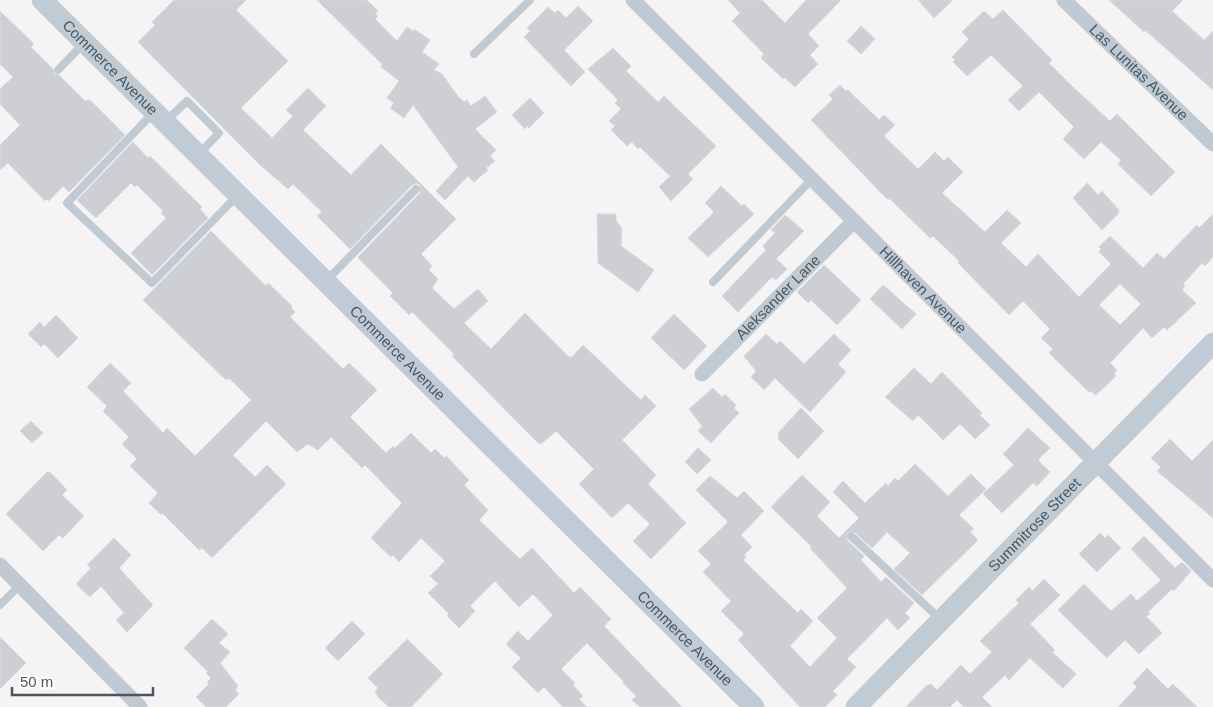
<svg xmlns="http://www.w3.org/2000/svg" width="1213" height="707" font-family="Arial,sans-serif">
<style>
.building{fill:#cdcfd5;stroke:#d7d9de;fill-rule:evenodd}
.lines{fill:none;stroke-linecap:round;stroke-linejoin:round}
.lane{stroke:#c1cad2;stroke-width:8}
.street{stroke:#c1cad2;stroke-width:15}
.secondary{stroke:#c1cbd6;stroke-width:21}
.labels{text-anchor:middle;stroke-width:4;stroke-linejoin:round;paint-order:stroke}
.street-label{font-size:15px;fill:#4a5661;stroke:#fff}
</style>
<rect width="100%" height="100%" fill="#f5f3f3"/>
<path class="building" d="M174,0H246L236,10L288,61L241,108L272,138L293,116L286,110L308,88L326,106L303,130L351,175L381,144L456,219L421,254L432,266L429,270L438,279L432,288L454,309L478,289L488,301L464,323L491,349L525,313L569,357H572L583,345L641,400L645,395L656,406L622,440L656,475L648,484L686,523L651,559L633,541L650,524L628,503L612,518L579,484L594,469L556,431L541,444L537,442L452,356L454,354L412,312L409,315L390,296L393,293L359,259L358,257L420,193V185L417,183L412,185L350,249L317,216L322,212L293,184L288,189L260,165L138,42L155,25L152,22Z
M317,0H367L378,11L375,14L378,16L375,19L397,41L407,27L413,31L414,29L430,40L422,52L439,64L434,70L442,74L457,95L464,102L467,100L471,106L485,96L497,112L475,129L496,150L490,156L495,161L486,168L488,170L474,182L468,176L445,200L436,191L458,167L413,105L404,118L390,108L394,103L387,98L399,81L381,67L382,64Z
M728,0H762L785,23L806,0H841L808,34L819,46L810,55L818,64L795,87L784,77L783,79L761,58L764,54L732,21L740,13Z
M918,0H953L934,18Z
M1109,0H1183L1172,11L1204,40L1213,31V90L1145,30L1144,32Z
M578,6L593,21L564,50L585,72L571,86L524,37L530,31L527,28L548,7L555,13L558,10L566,18Z
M1003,10L1052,60L1049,63L1076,90L1110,121L1117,114L1175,172L1151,196L1118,164L1121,160L1101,142L1084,159L1063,139L1074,127L1039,92L1019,111L1008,100L1023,86L991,55L967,76L953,62L955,60L952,57L969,39L962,32L984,11L993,19Z
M0,11L34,44L31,47L53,69L54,74L59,75L85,101L90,100L125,135L69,192L63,186L49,201L47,199L45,201L8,163L0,170V145L20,125L0,104V89L13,77L0,64Z
M861,26L875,39L861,54L847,41Z
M613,48L631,66L626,71L658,102L664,96L716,146L688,174L693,179L671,201L659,187L670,176L640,147L638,149L632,142L627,146L611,130L615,126L609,121L621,109L615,103L618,100L588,69Z
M840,85L846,91L848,90L879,120L884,115L895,125L884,136L918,169L935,152L944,161L948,157L963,172L942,193L985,232L1007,210L1021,223L1001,243L1026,267L1038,254L1079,297L1111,264L1099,252L1101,249L1099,247L1110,236L1143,268L1157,253L1164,259L1197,225L1199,228L1213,214V257L1205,266L1202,263L1183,284L1185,286L1182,290L1196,303L1167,330L1164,327L1152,338L1143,328L1110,363L1117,370L1114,374L1116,376L1096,395L1091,391L1089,392L1049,353L1053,349L1041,338L1050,329L1023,301L1009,315L958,263L959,261L933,236L930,238L890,199H887L811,120L833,99L829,95ZM1120,284L1141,304L1120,325L1099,305Z
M530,98L544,113L529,128L527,126L525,129L512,115Z
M133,142L148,158L150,156L202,207L200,209L208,218L152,275L131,253L166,218L161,213L163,211L137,185L135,187L131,183L96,218L77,200Z
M1087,183L1098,195L1102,191L1118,209L1119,213L1102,230L1073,198Z
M721,186L742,206L744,204L754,214L708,257L688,238L714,212L705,203Z
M597,214H616V221L622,228L621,246L654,270L638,292L598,263Z
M785,215L804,231L776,259L787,269L776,280L772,277L738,312L722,296L766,250L763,246L775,233L771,230Z
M211,231L266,286L268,283L292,306L291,308L295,312L290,317L343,369L349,363L377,390L350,417L386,453L393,446L395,448L411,433L431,453L435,449L444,458L446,456L469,480L464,485L488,510L479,520L520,559L532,548L574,593L580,587L611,619L604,626L682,707H640L632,700L636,696L623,683L624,682L587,643L561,669L575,683L573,685L583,696L579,699L587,707H563L544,687L538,693L512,667L521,658L506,644L518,631L528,641L553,615L533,594L519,607L495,581L470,606L475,611L459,628L447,616L449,614L428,593L438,584L430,576L445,561L421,538L399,562L393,555L391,557L371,538L402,503L365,465L362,468L331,437L318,450L308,444L297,452L266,421L233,455L255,477L267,465L286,484L212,558L202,548L199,550L162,513L161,515L149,503L158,493L130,466L137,459L122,444L129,437L103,411L107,406L87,387L110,363L131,383L123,391L163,433L167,428L195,456L251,400L230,379H225L143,300Z
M824,265L861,300L837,325L811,300L808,303L797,292Z
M883,285L916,314L902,329L870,299Z
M674,314L707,346L684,370L651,338Z
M56,315L78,338L58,358L44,344L41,347L28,334L40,322L44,327Z
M766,334L777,344L780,341L804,364L834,334L851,350L838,364L846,372L810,412L775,378L764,390L751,377L756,371L744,356Z
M914,368L931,384L942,372L982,413L980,415L990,425L975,439L960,424L943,440L918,415L913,421L885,397Z
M713,388L722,397L725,394L736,405L734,408L739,413L711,443L698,431L702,426L689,409Z
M801,408L824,431L798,459L779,440L778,433Z
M31,421L43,433L32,443L20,431Z
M1028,428L1050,448L1038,460L1050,472L1037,486L1033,483L1002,513L983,494L1014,465L1003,454Z
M1170,439L1192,461L1213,440V518L1157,471L1161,467L1151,458Z
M698,448L711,460L697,474L685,462Z
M915,464L948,496L971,474L986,489L959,515L974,529L970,532L978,540L922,595L894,569L910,553L887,532L872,548L854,532H847V540L864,556L861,560L881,582L886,577L914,603L905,613L910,618L898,630L887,618L847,659L856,667L833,691L837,695L825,707H800L738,640L744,634L721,611L731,601L703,572L711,564L698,551L728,522L696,490L710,476L737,498L744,491L764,511L741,535L752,547L744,555L746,557L743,560L798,613L801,609L813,621L790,646L810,667L837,638L817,618L847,588L810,548L812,547L771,507L802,475L830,502L817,516L839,538L859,518L833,492L843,481L865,503L886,483L888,486L895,478L898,481Z
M47,472H50L67,490L62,495L84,516L63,538L59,535L43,551L6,514Z
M1100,533L1105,538L1108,535L1121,548L1097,572L1079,554Z
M1144,536L1175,568L1182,562L1191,571L1174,591L1172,589L1148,612L1150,614L1146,616L1162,633L1139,654L1125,640L1107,658L1058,610L1084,584L1111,611L1131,594L1137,601L1161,580L1131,549Z
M114,538L131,555L119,568L153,605L127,632L116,620L124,613L101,586L90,597L76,584L91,568L87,565Z
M1044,579L1060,595L1030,624L1055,650L1052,652L1076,674L1063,688L1030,658L1009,680L1005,675L982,697L992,707H964L957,700L950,707H906L926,686L931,684L937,690L961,665L970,674L992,652L980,641L1019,603L1016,600L1029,587L1032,591Z
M212,619L228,634L219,643L230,652L220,663L238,686L235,690L239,694L226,707H206L196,697L209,684L207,682L211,678L206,673L208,672L184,648Z
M352,621L365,634L338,661L325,648Z
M0,637L26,663L0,689Z
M407,639L443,674L411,707H389L378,697L375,692L378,688L368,678Z
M1147,668L1168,689L1173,684L1197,707H1118L1137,687L1133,683Z"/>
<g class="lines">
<path class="lane" d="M474,54L530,0
M58,70L83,44
M153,113L67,203L152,283L237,196
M166,121L187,101L219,133L199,154
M327,280L416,189
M713,282L812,179
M851,536L940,619
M0,605L20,585"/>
<g class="street">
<path id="s1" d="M633,0L1213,580"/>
<path id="s2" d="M1064,0L1213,144"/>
<path id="s3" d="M702,374L854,221"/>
<path d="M0,565L140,707"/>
</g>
<g class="secondary">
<path id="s4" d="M42,0L754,707"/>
<path id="s5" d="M856,707L1213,343"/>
</g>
</g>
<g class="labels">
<g class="street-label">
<text dy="5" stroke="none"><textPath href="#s4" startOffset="96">Commerce Avenue</textPath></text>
<text dy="5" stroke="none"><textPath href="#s2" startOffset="104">Las Lunitas Avenue</textPath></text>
<text dy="5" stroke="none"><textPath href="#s1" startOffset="410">Hillhaven Avenue</textPath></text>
<text dy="5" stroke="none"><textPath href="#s3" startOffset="108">Aleksander Lane</textPath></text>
<text dy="5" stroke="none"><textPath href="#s4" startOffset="501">Commerce Avenue</textPath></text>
<text dy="5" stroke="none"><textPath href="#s5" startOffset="255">Summitrose Street</textPath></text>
<text dy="5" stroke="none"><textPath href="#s4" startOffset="906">Commerce Avenue</textPath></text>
</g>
</g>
<path d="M12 687v8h141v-8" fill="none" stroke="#4a5661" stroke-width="2.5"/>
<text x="20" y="687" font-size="15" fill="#4a5661" stroke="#ffffff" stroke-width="4" paint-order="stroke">50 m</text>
</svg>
